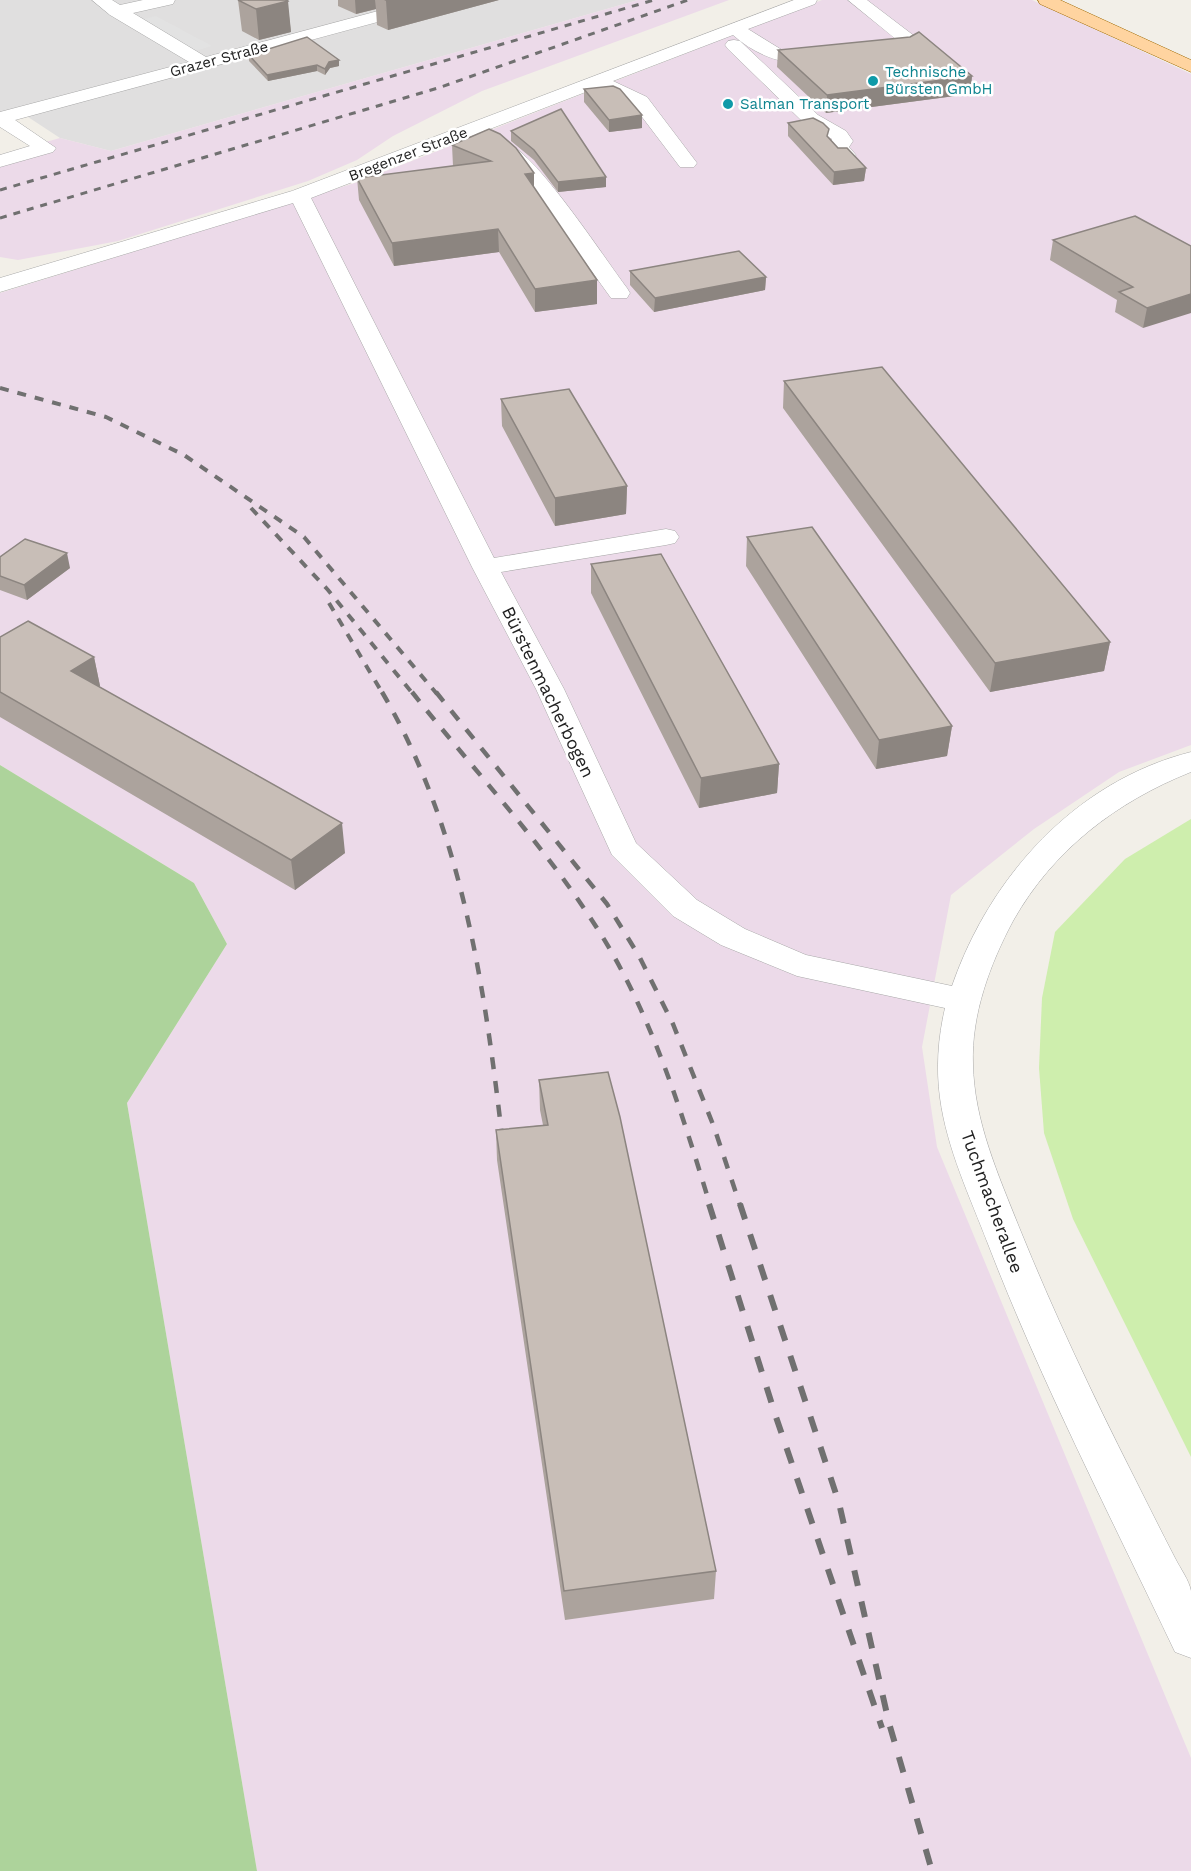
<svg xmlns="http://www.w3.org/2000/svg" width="1191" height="1871" font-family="'Work Sans',sans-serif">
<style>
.residential{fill:#e0dfdf}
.industrial{fill:#ecdae9}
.grass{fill:#ceeead}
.forest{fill:#add39b}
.parking{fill:#e2e2e2}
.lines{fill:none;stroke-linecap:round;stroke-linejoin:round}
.minor-casing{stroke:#a9a9a9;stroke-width:1}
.major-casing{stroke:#9f6800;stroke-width:1}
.minor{fill:#fff;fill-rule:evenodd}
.major{fill:#ffd4a0;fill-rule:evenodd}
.rail-far3{stroke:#707070;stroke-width:3;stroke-dasharray:7 7;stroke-linecap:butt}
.rail-far2{stroke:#707070;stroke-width:4;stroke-dasharray:9 9;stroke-linecap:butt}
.rail-far1{stroke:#707070;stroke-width:4.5;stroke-dasharray:12 12;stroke-linecap:butt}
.rail{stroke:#707070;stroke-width:6;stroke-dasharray:16 16;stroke-linecap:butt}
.wall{fill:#aca39d}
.shaded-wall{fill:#8c8580}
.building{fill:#c8beb7;stroke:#8c8580;stroke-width:1.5}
.culture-dot{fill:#0f9aa8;stroke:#fff;stroke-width:2}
.labels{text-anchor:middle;stroke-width:5;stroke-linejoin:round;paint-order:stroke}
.far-street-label{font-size:15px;fill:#222;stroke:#fff}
.far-culture-label{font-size:15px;fill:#0d838f;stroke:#fff;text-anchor:start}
.street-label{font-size:18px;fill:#222;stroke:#fff}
</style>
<rect width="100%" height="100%" fill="#f2efe8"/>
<path class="residential" d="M0,0H638L111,151L60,138L25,115L0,121Z"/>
<path class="industrial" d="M638,0H729L482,91L393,136L357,160L308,181L118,241L18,260L0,257V155L60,138L111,151Z
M822,0H1032L1191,74V745L1119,772L1034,829L951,895L922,1047L937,1147L1191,1758V1871H257L127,1103L227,944L194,883L0,765V293L358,182Z"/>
<path class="grass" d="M1191,819V1457L1073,1219L1044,1133L1039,1068L1042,998L1055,932L1125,859Z"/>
<path class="forest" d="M0,765L194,883L227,944L127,1103L257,1871H0Z"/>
<path class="parking" d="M156,16L212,46L188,53L132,22Z"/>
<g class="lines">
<g class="minor-casing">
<path id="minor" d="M92,0H112L120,5L143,0H175L173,4L133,13L206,57L419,0H446L444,4L15,120L56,148L53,152L0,167V155L30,146L0,127V112L189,62L110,15Z
M794,0H817L815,4L748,29L782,50L829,53L832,57L829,61C794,69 760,59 733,35L613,81L647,97L697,163L694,167H680L633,105L596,88L311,198L494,558L666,529L675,531L679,537L675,543L666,545L501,572L564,689L636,843L697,900L745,929L806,955L952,986C990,876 1076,781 1191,752V772C1116,802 1053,850 1013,921C990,964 971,1015 973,1064C974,1121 998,1174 1019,1227C1053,1311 1092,1394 1133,1475C1147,1503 1161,1531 1175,1558C1180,1568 1189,1580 1191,1591C1191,1611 1191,1637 1191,1658L1175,1652C1111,1517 1042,1384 988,1244C970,1197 947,1149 940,1098C936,1068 938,1038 945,1008L797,976L721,945L673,916L612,855L536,689L472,567L293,203L0,292V278L292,191Z
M848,0H867L913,35L917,47L914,51L874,56L868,55L865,51L868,47L898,41Z
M734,40L740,41L818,115L846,131L853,141L849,147L856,155L853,159H839L828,147L832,139L804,123L728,49L725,45L728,41Z
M503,141C534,149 604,258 627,288L630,293L627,298H611L518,169L493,147Z"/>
</g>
<g class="major-casing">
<path id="major" d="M1038,0H1060L1191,60V72L1040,4Z"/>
</g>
<use href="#minor" class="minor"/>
<use href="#major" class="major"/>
<path class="rail-far3" d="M0,190L654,0
M0,218L438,88L688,0"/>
<path class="rail-far2" d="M0,388L106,417L184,455L304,537L437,694
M251,508L328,590L413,694
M329,603L383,694"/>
<path class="rail-far1" d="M382,692C463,830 485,989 503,1145
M412,692C476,773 548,849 602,936C653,1019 682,1113 710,1205
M436,692L607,904L639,956L673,1024L714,1127L740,1205"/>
<path class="rail" d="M709,1204L775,1414L882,1728
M740,1204L839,1503L889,1723L932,1871"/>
</g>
<path class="wall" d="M238,0H287L291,32L259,40L242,31Z
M338,0H499L388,30L377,25L376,9L356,14L338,6Z
M778,50L972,76L970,94L826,113L777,67Z
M249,55L339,66L330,68L325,75L317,71L268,81L249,61Z
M584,89L642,115V128L609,132L584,102Z
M788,123L828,137L838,148L866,168L864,181L833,185L788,136Z
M489,129L534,187L597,304L535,312L499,252L394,266L359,200L357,178L453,166L452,145Z
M511,131L606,187L558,192L534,160L511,141Z
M1053,240L1191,246L1143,328L1115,312L1117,300L1050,260Z
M630,271L766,277L765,290L654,312L630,285Z
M784,381L1110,642L1104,671L990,692L783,408Z
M501,399L627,486L626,514L555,526L502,426Z
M747,537L952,726L947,756L876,769L746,566Z
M0,557L70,568L27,600L0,590Z
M591,564L779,764L777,793L699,808L591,593Z
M0,637L94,657L100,686L99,687L345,853L295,890L0,717Z
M539,1080L716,1571L714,1599L565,1620L497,1160L496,1130L543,1125L540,1110Z"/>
<path class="shaded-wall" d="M355,0H375L376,9L356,14Z
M384,0H499L388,30L386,1Z
M288,1L291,32L259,40L256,9Z
M339,60V66L330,68L325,75V69L329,62Z
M317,65V71L268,81L267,75Z
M972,76L970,94L826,113L827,95Z
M642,115V128L609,132V120Z
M866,168L864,181L833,185L834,172Z
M534,173V195L525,174Z
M606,177V187L558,192V182Z
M498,229L499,252L394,266L392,243Z
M766,277L765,290L654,312L655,298Z
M597,280V304L535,312V289Z
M1191,294V313L1143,328L1147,308Z
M627,486L626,514L555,526V498Z
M67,553L70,568L27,600L24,585Z
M1110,642L1104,671L990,692L995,663Z
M94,657L100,686L77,700L71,671Z
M952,726L947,756L876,769L879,740Z
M779,764L777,793L699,808L701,778Z
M342,823L345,853L295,890L291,860Z"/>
<path class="building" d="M238,0H287L288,1L256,9Z
M919,32L972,76L827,95L778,50L910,37Z
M307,37L339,60L329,62L325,69L317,65L267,75L249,55Z
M613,86L620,89L642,115L609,120L584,89Z
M561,109L606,177L558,182L534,150L511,131Z
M813,118L823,123L829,129L827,136L838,148H847L866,168L834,172L788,123Z
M489,129L500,134L516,148L534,173L525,174L597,280L535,289L498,229L392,243L357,178L491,161L452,145Z
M1135,216L1191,246V294L1147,308L1119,292L1133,287L1053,240Z
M739,251L766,277L655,298L630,271Z
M882,367L1110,642L995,663L784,381Z
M569,389L627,486L555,498L501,399Z
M812,527L952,726L879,740L747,537Z
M25,539L67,553L24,585L0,576V557Z
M661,554L779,764L701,778L591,564Z
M28,621L94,657L71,671L342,823L291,860L0,692V637Z
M608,1072L620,1117L716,1571L564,1591L496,1130L548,1125L539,1080Z"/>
<g class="culture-dot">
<circle cx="873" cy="81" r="6"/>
<circle cx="728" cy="104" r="6"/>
</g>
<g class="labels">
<g class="far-street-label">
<text transform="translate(219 59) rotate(-15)" y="5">Grazer Straße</text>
<text transform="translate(408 154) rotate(-21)" y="5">Bregenzer Straße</text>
</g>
<g class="far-culture-label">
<text x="885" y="77">Technische<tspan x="885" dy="17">Bürsten GmbH</tspan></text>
<text x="740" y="109">Salman Transport</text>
</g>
<g class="street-label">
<text transform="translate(548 692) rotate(64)" y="6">Bürstenmacherbogen</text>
<text transform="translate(992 1202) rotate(70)" y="6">Tuchmacherallee</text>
</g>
</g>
</svg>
